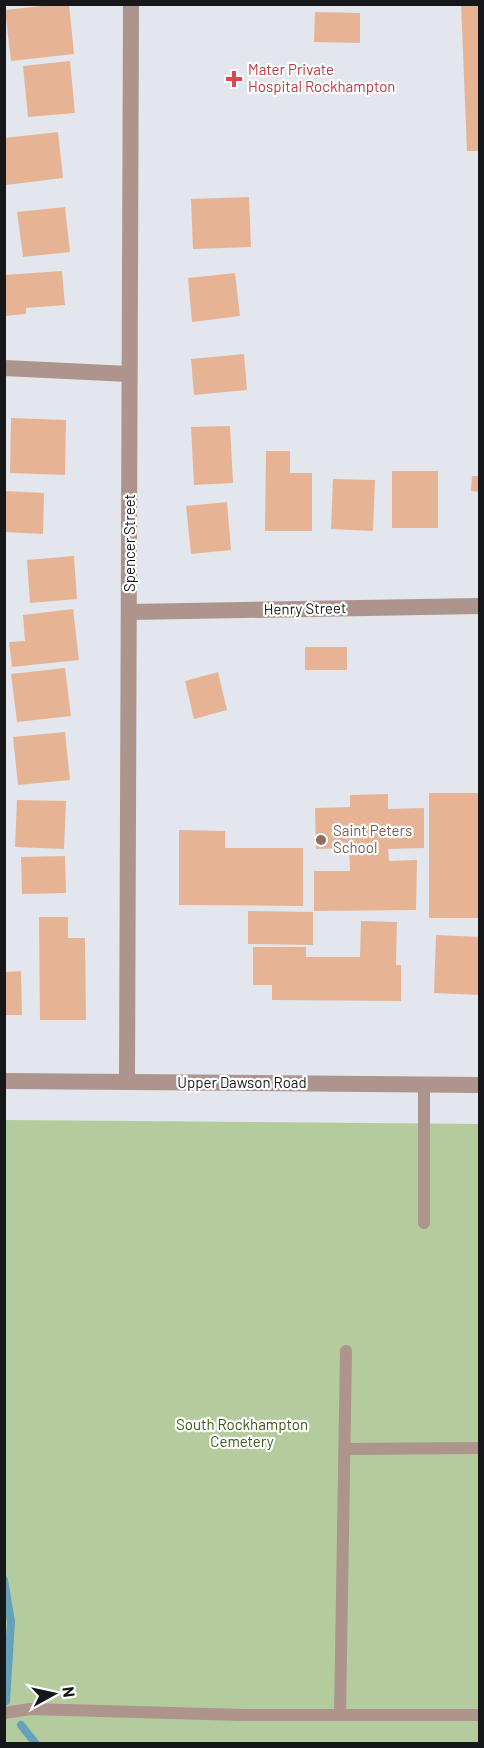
<svg xmlns="http://www.w3.org/2000/svg" width="484" height="1748" font-family="Barlow,sans-serif">
<style>
.green{fill:#b4cb9e}
.lines{fill:none;stroke-linecap:round;stroke-linejoin:round}
.stream{stroke:#64a1ba;stroke-width:8}
.building{fill:#e6b494}
.service{stroke:#ad948c;stroke-width:12}
.minor{stroke:#ad948c;stroke-width:16}
.tertiary{stroke:#ad948c;stroke-width:16}
.health-dot{fill:#e0444e;stroke:#fff;stroke-width:2}
.education-dot{fill:#8d6e63;stroke:#fff;stroke-width:2}
.labels{text-anchor:middle;stroke-width:4.5;stroke-linejoin:round;paint-order:stroke}
.health-label{font-size:15px;fill:#be3a42;stroke:#fff;text-anchor:start}
.street-label{font-size:15px;fill:#161719;stroke:#fff}
.education-label{font-size:15px;fill:#785e54;stroke:#fff;text-anchor:start}
.park-label{font-size:15px;fill:#395810;stroke:#fff}
</style>
<rect width="100%" height="100%" fill="#e3e6ed"/>
<path class="green" d="M5,1120L479,1124V1743L5,1744Z"/>
<g class="lines">
<path class="stream" d="M4,1580L11,1622L6,1701
M21,1725L36,1744"/>
</g>
<path class="building" d="M60,4H69L74,54L11,61L5,10Z
M461,4H480V151H467Z
M315,12L360,13V43L314,42Z
M70,61L75,113L28,117L23,66Z
M58,132L63,178L6,185L4,138Z
M249,197L251,247L193,249L191,199Z
M65,207L70,252L23,257L17,212Z
M62,271L65,305L26,308V314L5,316L4,275Z
M235,273L240,316L192,322L188,278Z
M244,354L247,390L194,395L191,359Z
M11,418L66,420L65,475L10,473Z
M230,426L233,483L194,485L191,427Z
M266,451H290V473H312V531H265Z
M392,471H438V528H392Z
M472,476H480V492L471,491Z
M333,479L375,480L373,531L331,529Z
M4,491L44,493L43,534L4,532Z
M227,502L231,550L191,554L186,506Z
M74,556L77,599L30,603L27,560Z
M73,609L79,660L12,667L9,642L25,641L23,615Z
M305,647H347V670H305Z
M65,668L71,716L17,722L11,674Z
M218,672L227,710L194,719L185,681Z
M65,732L70,780L18,785L13,737Z
M429,793H480V918H429Z
M388,794V809L424,808V848L388,849L389,861L417,860L416,910L314,911V871H350L349,848L316,849L315,808L350,807V795Z
M17,800L66,801L64,849L15,847Z
M179,830L225,831V848H303V906L179,905Z
M65,856L66,893L22,894L21,857Z
M248,911L313,912V945L248,944Z
M39,917H68V938H85L86,1020H40Z
M361,921L397,922L396,965H401V1001L272,1000V985H253V947H306V957H360Z
M436,935L480,937V995L434,993Z
M21,971L22,1015H4V972Z"/>
<g class="lines">
<path class="service" d="M424,1085V1223
M344,1449L480,1448
M4,1713L30,1709L243,1715H480
M340,1715L346,1351"/>
<path class="minor" d="M4,368L129,374
M130,612L480,606
M127,1082L131,4"/>
<path class="tertiary" d="M4,1081L480,1085"/>
</g>
<path class="health-dot" d="M231 70h6v6h6v6h-6v6h-6v-6h-6v-6h6z"/>
<circle class="education-dot" cx="321" cy="840" r="6"/>
<g class="labels">
<g class="health-label">
<text x="248" y="75">Mater Private<tspan x="248" dy="17">Hospital Rockhampton</tspan></text>
</g>
<g class="street-label">
<text transform="translate(130 543) rotate(-90)" y="5">Spencer Street</text>
<text transform="translate(305 609) rotate(-1)" y="5">Henry Street</text>
<text x="242" y="1088">Upper Dawson Road</text>
</g>
<g class="education-label">
<text x="333" y="836">Saint Peters<tspan x="333" dy="17">School</tspan></text>
</g>
<g class="park-label">
<text x="242" y="1430">South Rockhampton<tspan x="242" dy="17">Cemetery</tspan></text>
</g>
</g>
<rect width="484" height="1748" fill="none" stroke="#161719" stroke-width="12"/>
<g transform="translate(54 1694) rotate(82)" stroke="#ffffff" stroke-width="4.5" paint-order="stroke">
<path d="M0-4.5L10 22L0 15L-10 22Z" fill="#161719"/>
<text y="-9" font-size="16" font-weight="bold" text-anchor="middle" fill="#161719">N</text>
</g>
</svg>
